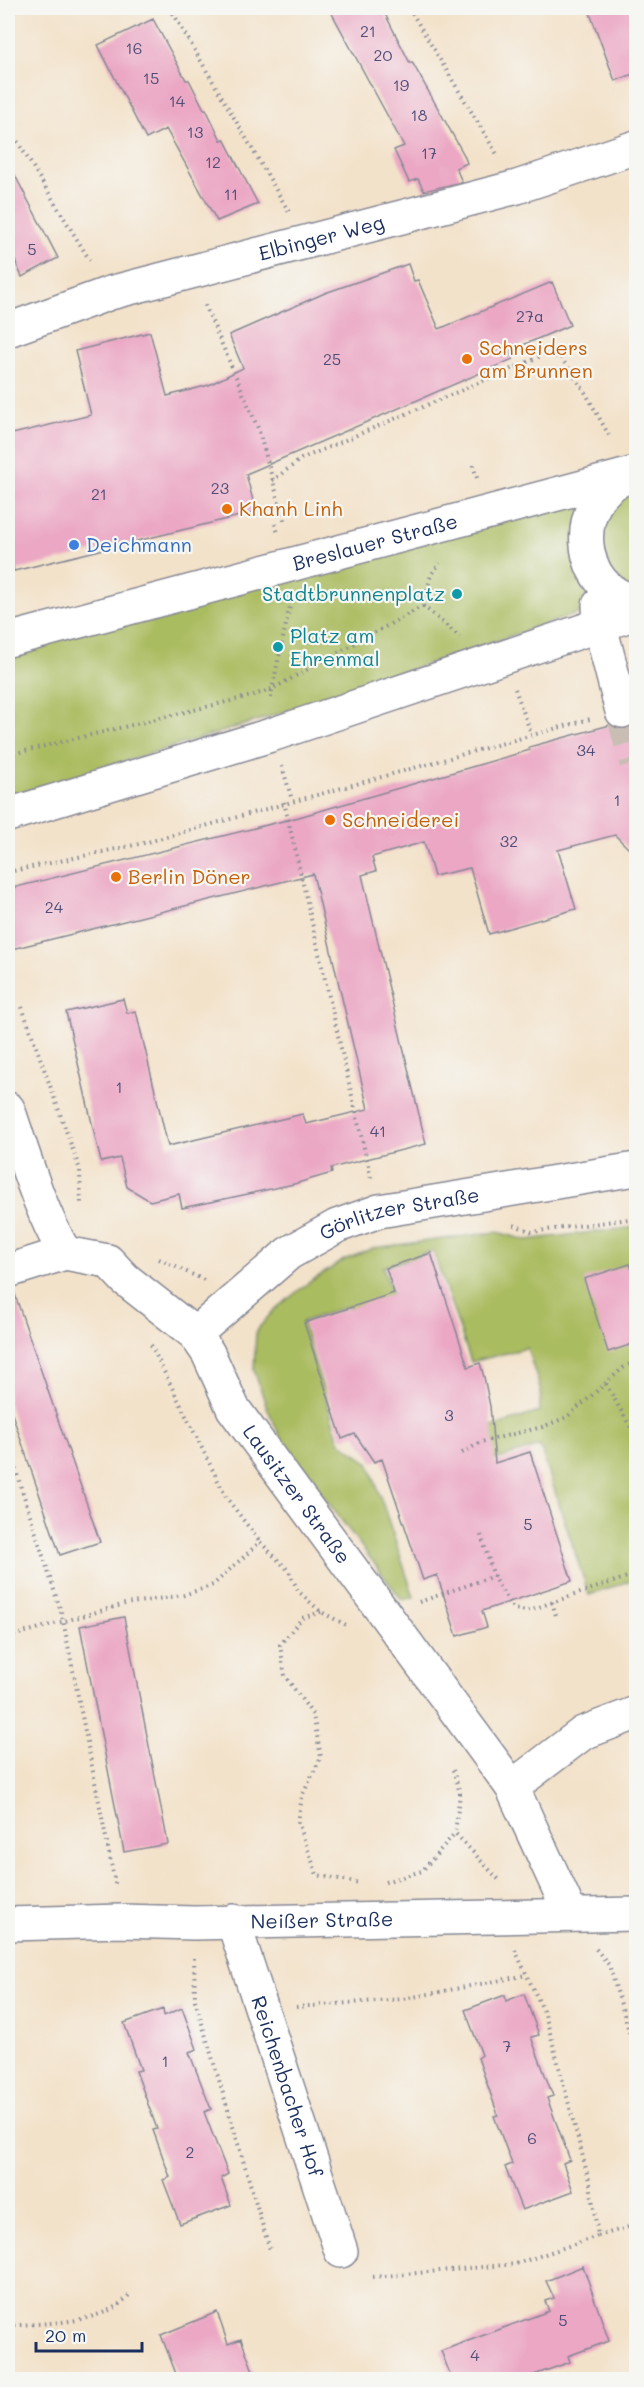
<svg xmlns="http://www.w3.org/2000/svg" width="644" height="2387" font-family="Mali,sans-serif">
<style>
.green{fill:#aabc60;stroke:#62765f;stroke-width:1.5}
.building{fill:#eba7c4}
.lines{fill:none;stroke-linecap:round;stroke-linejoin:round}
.minor-tunnel{stroke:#c8beb4;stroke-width:33;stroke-dasharray:33 16;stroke-linecap:butt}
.minor-casing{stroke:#878894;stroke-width:36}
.path{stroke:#878894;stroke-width:4;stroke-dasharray:1.5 4.5;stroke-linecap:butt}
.minor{stroke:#fff;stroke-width:33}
.food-dot{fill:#e8710a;stroke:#f6f6f2;stroke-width:2}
.shop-dot{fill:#3f7fe0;stroke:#f6f6f2;stroke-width:2}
.culture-dot{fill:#0f9aa8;stroke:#f6f6f2;stroke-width:2}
.labels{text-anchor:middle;stroke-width:4.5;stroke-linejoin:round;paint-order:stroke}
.number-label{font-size:16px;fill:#4f4d78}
.street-label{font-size:20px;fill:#1b2f5e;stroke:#f6f6f2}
.food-label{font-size:20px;fill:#c56008;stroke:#f6f6f2;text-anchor:start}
.shop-label{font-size:20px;fill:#366cbe;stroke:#f6f6f2;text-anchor:start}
.culture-label{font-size:20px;fill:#0d838f;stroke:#f6f6f2;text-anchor:end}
</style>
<rect width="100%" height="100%" fill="#f6f6f2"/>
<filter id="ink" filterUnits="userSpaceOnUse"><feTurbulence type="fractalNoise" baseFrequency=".0167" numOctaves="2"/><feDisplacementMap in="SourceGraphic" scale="12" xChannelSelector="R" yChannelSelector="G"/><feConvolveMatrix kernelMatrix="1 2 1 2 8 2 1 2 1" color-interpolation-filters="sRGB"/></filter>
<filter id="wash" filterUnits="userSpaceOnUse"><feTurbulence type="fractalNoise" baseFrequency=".008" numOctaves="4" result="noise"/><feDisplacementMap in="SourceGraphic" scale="24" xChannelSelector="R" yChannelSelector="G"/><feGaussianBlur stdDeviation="1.35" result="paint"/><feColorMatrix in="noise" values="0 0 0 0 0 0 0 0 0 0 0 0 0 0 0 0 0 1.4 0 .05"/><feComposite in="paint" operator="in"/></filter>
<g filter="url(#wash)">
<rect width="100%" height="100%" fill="#f3e2ca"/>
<path class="green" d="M636,487V594L257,721L8,797V652Z
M636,1227V1579L589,1595L540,1446L479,1465L432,1446L539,1412L541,1391L527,1348L471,1362L433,1251L383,1267L400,1316L358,1331L349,1306L302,1322L339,1441L369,1463L414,1597L402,1600L283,1443L266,1405L254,1370L256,1331L274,1310L308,1283L344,1260L374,1248L497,1232L526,1240Z"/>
<g id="blocks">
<path class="building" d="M329,8H382L410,63L412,62L464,155L467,163L456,168L462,182L424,191L418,179L409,182L394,150L404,146Z
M588,8H632L636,21V73L615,81Z
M153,19L186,80H189L204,109H206L221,140L224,139L258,204L217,221L166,129L146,139L98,45Z
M8,162L58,258L22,277L8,244Z
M408,264L414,281L418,280L439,329L552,282L570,325L509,351L513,359L246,474L256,512L14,571L8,547V435L91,415L75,351L150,332L167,396L209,385L243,368L229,335L325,293Z
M636,722V856L615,835L558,850L576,909L489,934L470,868L434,876L424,842L372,857L376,871L362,875L426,1144L331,1168L332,1173L294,1184L182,1208L179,1194L150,1201L127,1187L120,1158L101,1162L66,1012L123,999L127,1013L136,1011L168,1146L303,1114L306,1124L368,1109L313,874L8,950V889L299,817L530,750L529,747L610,725L626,729Z
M431,1253L468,1367L480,1363L484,1377L490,1406L495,1463L530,1452L572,1581L482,1611L487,1627L457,1636L437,1575L423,1580L382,1459L374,1462L355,1434L342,1439L304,1323L394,1293L386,1268Z
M630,1264L636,1280V1343L608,1352L584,1279Z
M8,1289H13L100,1542L60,1555L8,1402Z
M124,1617L168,1844L124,1852L80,1626Z
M524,1994L539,2035L531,2037L553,2096L547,2098L570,2160L563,2163L573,2191L522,2210L505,2167L512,2164L494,2116L498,2115L478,2058L482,2055L465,2010L505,1995L506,2001Z
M182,2008L197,2049L189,2052L211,2109L204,2112L228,2174L221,2178L231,2205L180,2224L163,2180L170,2177L153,2130L157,2129L136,2071L141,2070L124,2023L163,2009L164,2016Z
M583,2266L609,2341L568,2356L570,2362L523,2379H452L441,2351L549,2311L545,2301L554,2298L546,2281Z
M217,2312L228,2344L241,2339L256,2379H178L161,2335Z"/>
</g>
</g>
<g filter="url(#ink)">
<use href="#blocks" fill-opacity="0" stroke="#878894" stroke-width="1.5"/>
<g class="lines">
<path class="minor-tunnel" d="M622,711L636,763"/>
<g class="minor-casing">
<g id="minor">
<path id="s1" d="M8,330L110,293L517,187L636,147"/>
<path d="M624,478C569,501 576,591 636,601"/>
<path d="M599,605L600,626L622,711"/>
<path id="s2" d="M8,640L636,473"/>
<path d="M8,815L271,735L636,613"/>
<path d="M8,1109C25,1158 39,1209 65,1253"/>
<path id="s3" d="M8,1271L65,1253L108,1261L125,1279L195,1334L208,1353L233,1408L512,1787L571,1915"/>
<path id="s4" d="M195,1334L289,1253L337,1226L379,1211L636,1169"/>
<path d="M512,1787L583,1733L636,1713"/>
<path id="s5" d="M233,1921L341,2251"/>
<path id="s6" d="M8,1924L122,1921L194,1923L636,1914"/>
</g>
</g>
<path class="path" d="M170,8L289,212
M409,8L498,156
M8,126L92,264
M205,305L258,428L284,520
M473,465L478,481
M272,481L301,459L546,354L561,358L584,390L611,439
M275,524L278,533
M423,606L460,637
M515,689L531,733
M271,698L272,689L423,606L431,575L440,563
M8,755L251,696L272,689L291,601
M282,766L292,800
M284,802L371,1178
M8,872L144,843L590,719
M22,1007L80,1170L81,1204
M514,1225L532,1232L636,1218
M159,1259L204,1280
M151,1345L226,1497L260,1542
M606,1384L636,1437
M8,1446L62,1615L116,1888
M462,1453L481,1442L542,1427L567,1417L623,1368L636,1361
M481,1535L495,1580L514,1609L527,1611L636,1574
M419,1602L494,1576
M552,1602L557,1619
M321,1612L302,1618L280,1645L285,1676L313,1715L321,1757L302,1796L298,1822L317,1875L360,1883
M8,1637L125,1604L184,1595L213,1585L260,1542L289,1571L298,1591L321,1612L348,1626
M453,1770L460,1793L455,1833L500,1881
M385,1882L422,1871L455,1833
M596,1949L609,1965L636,2054
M194,1958L195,2000L270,2250
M296,2007L403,1999L527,1975
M598,2236L636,2225
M373,2277L516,2264L598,2236L590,2184L545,2014L515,1950
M8,2326C45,2322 104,2326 130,2294"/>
<use href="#minor" class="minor"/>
</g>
</g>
<g class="food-dot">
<circle cx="467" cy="359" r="6"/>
<circle cx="227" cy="509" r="6"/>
<circle cx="330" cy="820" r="6"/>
<circle cx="116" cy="877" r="6"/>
</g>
<circle class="shop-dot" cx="74" cy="545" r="6"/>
<g class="culture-dot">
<circle cx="457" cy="594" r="6"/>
<circle cx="278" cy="647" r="6"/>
</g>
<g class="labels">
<g class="number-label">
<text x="368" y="37">21</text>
<text x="134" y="54">16</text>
<text x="383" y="61">20</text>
<text x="151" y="84">15</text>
<text x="401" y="91">19</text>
<text x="177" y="107">14</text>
<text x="419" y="121">18</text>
<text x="195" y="138">13</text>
<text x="429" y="159">17</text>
<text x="213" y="168">12</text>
<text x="231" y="200">11</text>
<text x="32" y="255">5</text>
<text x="530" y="322">27a</text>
<text x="332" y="365">25</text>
<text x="220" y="494">23</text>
<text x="99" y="500">21</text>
<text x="586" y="756">34</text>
<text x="617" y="806">1</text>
<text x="509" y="847">32</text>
<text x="54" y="913">24</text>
<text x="119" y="1093">1</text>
<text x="378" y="1137">41</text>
<text x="449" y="1421">3</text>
<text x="528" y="1530">5</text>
<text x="507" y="2052">7</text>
<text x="165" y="2067">1</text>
<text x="532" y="2144">6</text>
<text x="190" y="2158">2</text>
<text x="563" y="2326">5</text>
<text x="475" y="2361">4</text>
</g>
<g class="street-label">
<text dy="7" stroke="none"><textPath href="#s1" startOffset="327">Elbinger Weg</textPath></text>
<text dy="7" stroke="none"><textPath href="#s2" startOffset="380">Breslauer Straße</textPath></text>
<text dy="7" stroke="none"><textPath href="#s4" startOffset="243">Görlitzer Straße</textPath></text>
<text dy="7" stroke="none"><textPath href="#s3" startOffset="408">Lausitzer Straße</textPath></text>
<text dy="7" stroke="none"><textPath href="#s6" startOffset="314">Neißer Straße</textPath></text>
<text dy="7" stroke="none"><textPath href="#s5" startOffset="174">Reichenbacher Hof</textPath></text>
</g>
<g class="food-label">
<text x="479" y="355">Schneiders<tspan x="479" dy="23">am Brunnen</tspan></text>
<text x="239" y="516">Khanh Linh</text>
<text x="342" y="827">Schneiderei</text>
<text x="128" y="884">Berlin Döner</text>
</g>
<g class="shop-label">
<text x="86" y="552">Deichmann</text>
</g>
<g class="culture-label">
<text x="445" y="601">Stadtbrunnenplatz</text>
<text x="290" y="643" text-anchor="start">Platz am<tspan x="290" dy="23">Ehrenmal</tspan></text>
</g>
</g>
<rect width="644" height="2387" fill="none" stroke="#f6f6f2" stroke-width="30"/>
<path d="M36 2342v9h106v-9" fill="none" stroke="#1b2f5e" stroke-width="3"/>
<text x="45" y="2342" font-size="18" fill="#1b2f5e" stroke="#f6f6f2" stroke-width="4.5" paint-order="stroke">20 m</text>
</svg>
